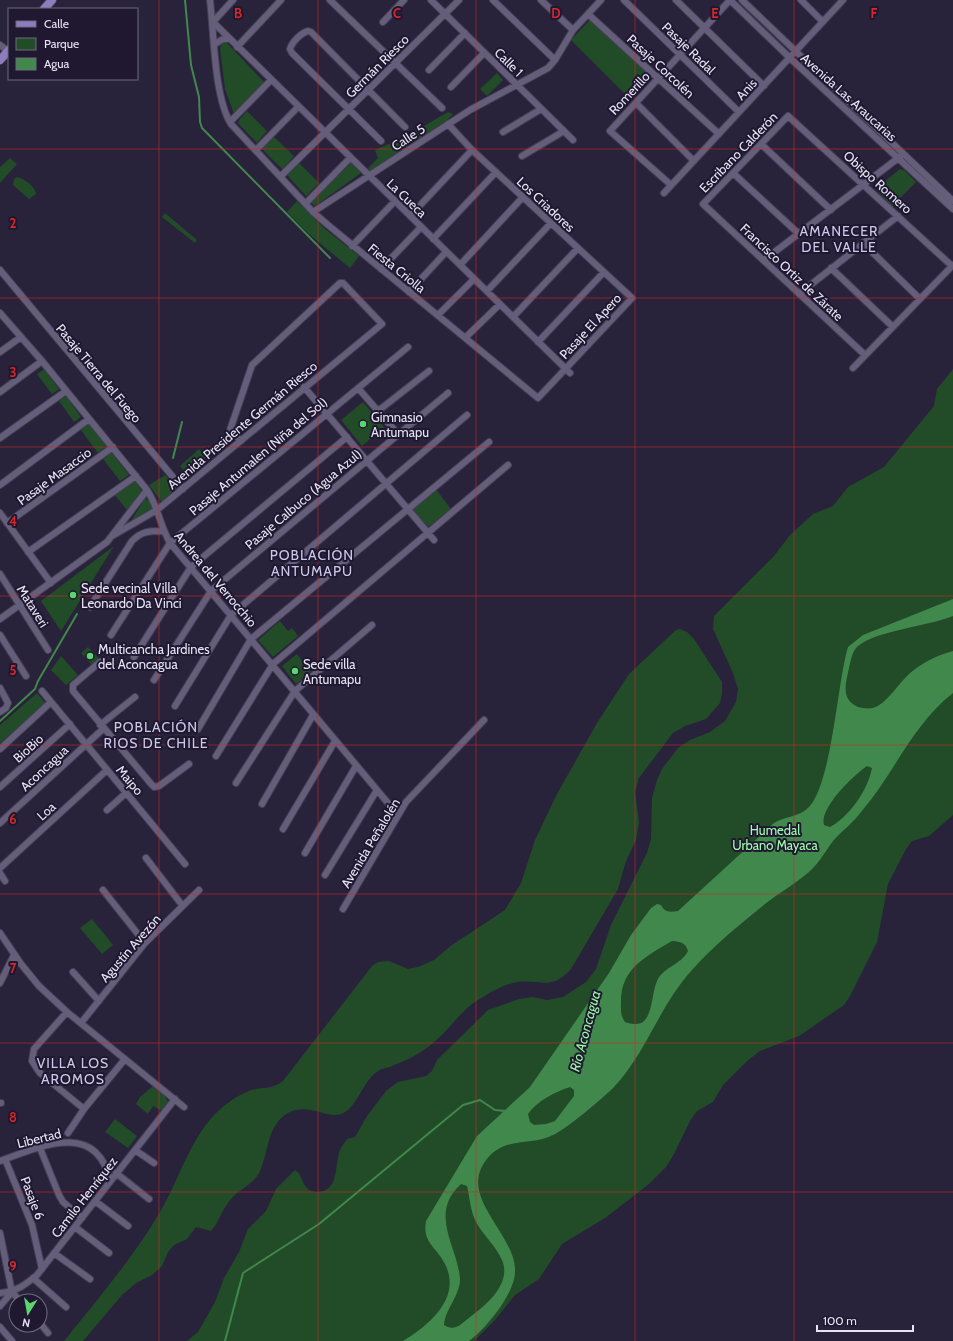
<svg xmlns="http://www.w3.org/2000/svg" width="953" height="1341" font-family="Cabin,sans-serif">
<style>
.green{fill:#224c28}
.water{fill:#40884b;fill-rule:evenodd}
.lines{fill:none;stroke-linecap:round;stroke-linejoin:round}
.stream{stroke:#40884b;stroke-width:2}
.minor-casing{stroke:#453e54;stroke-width:8}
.major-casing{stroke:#453e54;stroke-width:10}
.minor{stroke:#655e7b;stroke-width:6}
.major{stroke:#8e7dbc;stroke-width:8}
.grid{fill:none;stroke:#d62828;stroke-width:1;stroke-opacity:0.55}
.poi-dot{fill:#5ad56f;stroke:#1f1830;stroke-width:1.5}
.labels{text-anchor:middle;stroke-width:4;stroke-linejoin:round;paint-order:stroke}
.street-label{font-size:13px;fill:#e8e4f5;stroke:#1f1830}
.poi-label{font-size:13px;fill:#e8e4f5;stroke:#1f1830;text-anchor:start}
.park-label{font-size:13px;fill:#9fffaa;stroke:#1f1830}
.neighbourhood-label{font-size:14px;letter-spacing:1px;fill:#cfc8e9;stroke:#1f1830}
.water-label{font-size:14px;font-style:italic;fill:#97f7a2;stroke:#1f1830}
.grid-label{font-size:13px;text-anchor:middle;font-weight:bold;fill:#d62828;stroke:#1f1830;stroke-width:4;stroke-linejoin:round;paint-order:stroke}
</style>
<rect width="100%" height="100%" fill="#28223b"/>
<path class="green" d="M591,19L652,76L631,100L571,40Z
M223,42H226L265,83L234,114L225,89L220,48Z
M497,73L503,80L487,96L480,89Z
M247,111L267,131L257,143L238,123L240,119Z
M448,112L453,114L446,121L370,171L368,168L378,158L375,150L407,136Z
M273,136L294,156L283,170L262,149Z
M10,158L17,164L0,183V167Z
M299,163L319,183L306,196L287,175Z
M351,163L361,173L315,206L310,202Z
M900,169L904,170L916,182L892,206L879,193V186Z
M17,177C25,179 35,186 36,194L29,199L13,185L14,179Z
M297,201L325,229L359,256L350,268L310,235L287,212Z
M165,213L197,240L195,243L162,217Z
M44,369L59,389L52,394L37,374Z
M953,369V815L929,836L912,841L906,849L888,884L877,942L850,996L844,1005L799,1036L760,1051L747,1061L723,1085L713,1102L697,1111L690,1121L673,1156L666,1167L649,1184L605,1218L562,1244L539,1279L515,1295L495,1320L474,1341H187L198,1332L215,1302L224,1278L239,1252L248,1229L266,1211L276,1189L295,1170C302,1174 301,1182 307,1188C309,1191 315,1192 318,1192C338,1191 335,1168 339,1153C340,1148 344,1144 347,1139L355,1137L367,1116L386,1091L398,1082L426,1076L432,1071L437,1060L488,1010L519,999L533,997L547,1000L563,997L586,982L596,969L611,925L647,853L651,839L652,798L657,780L662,769L678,748L690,740L710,732L725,721L736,702L738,689L733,673L713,629L714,616L774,556L790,535L813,514L833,506L848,487L884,467L934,406L937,389Z
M66,396L81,417L74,422L59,401Z
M363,402L384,427L362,446L341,420Z
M89,423L107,446L98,453L81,430Z
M199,449L209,460L189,477L180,466Z
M111,452L129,475L120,481L103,459Z
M165,475L178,490L164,505L149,485Z
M134,480L142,491L127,510L114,494Z
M435,488L451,509L428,527L410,508Z
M145,498L150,502L153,509L130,523Z
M114,546L61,631L41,601Z
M280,621L288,631L292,628L298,636L273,657L258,640Z
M680,629L687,632L694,639L722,682V693L720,703L706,719L685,726L673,733L639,778L635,792L639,822L636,840L626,861L618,889L571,969C550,993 538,977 513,983C500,986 486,995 475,1002C459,1013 449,1030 434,1042C422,1053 407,1060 392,1066C387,1068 382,1068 378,1071C363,1080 357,1109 341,1114C327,1119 307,1102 288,1113C267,1125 269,1151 260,1171C254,1185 236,1190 228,1203C221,1212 219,1222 211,1231L196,1227L187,1239L174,1245L168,1252L162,1266L152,1275L136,1283L122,1295L83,1341H64C97,1300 133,1258 160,1212C179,1180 189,1141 216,1113C224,1105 238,1095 249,1091C261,1086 270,1091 283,1081L372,966L378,962L389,961L408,969L418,967L434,960L452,945L505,910L521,883L535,840L557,794L597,723L629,674L676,630Z
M88,647L99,659L92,665L81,653Z
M297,654L311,672L296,684L282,666Z
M61,656L78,675L66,685L51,670Z
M37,693L46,704L0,743V725Z
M92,919L113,945L102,954L80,928Z
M153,1086L165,1096L168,1102L162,1111L153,1106L148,1114L136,1104L140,1097Z
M115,1119L137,1136L128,1148L105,1132Z"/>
<path class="water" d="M953,599V616C926,627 878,630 858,646C852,651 851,660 849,668C846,683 840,699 858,707C862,708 868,709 873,708C886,704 896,687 906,677C919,664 935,656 953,651V693C912,725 894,774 861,812C853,823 842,831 833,841C825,852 819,863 809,872C795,884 779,893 765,904C741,924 714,945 693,969C660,1004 647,1052 614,1087C602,1099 570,1126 555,1134C530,1148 503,1134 484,1163C461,1198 513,1233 515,1268C516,1283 507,1297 499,1309C490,1321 481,1332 469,1341H403C429,1325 462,1298 445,1264C437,1247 422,1243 426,1221L477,1136L530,1087L609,973L631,935L651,908L657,904L661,905C665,913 670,912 678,911L774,823C785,816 800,817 809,807C832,782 837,684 848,647L863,635ZM867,766L872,768C868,790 849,817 830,827L824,825C819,808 854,775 867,766ZM672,941C681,942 685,942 688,951C681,965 663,967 657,981C652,992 653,1010 645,1020C640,1026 631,1024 625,1022C620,1015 621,1009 621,1001C621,968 647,956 672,941ZM570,1087L574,1090V1096L555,1121L546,1124L534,1125L530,1122L528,1114C537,1101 555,1092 570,1087ZM461,1184L467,1186C470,1198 470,1210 476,1222C483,1235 496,1246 502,1260C512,1283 487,1305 470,1317C461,1324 455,1332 444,1325C445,1309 460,1296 460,1279C458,1247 428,1214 461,1184Z"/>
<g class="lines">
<path class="stream" d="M185,0L191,65L199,97L200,122L202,128L330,258
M173,458L182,422
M0,721L35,689L38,681L77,614
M225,1341L243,1273L319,1224L463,1105L480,1100L495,1110L505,1111"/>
<g class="minor-casing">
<path id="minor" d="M210,0C214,33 214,97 231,124L313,212L328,225L538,398L632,298L472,150L448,124
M233,0L213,22L570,373
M330,0L442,108
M431,0L573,140
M493,0L555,60
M541,0L573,30
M624,0L739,112
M676,0L764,86
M730,0L790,58L953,209
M742,0L953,201
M801,0L823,22
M588,14L719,134
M383,22L404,0
M215,44L223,39H230
M0,45L8,51
M237,47L281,0
M429,70L465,33
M451,87L484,53
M636,103L694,161
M230,122L271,80
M503,132L541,109
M381,141L292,53L290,49C292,42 301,33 308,31L311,32L405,127
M761,144L831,210
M257,149L298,107
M522,156L564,131
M733,173L799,234
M281,176L459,0
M671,185L610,131L730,0
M664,193L843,0
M306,203L350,158
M313,212L470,110L548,68L555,60L573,30L601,0
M410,216L472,150
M433,239L496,172
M863,243L920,299
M352,246L395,201
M764,260L901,156
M460,265L523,197
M831,268L893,327
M381,269L421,227
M0,270L183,489
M487,291L551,223
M409,292L446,252
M799,294L898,216
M0,313L42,361L147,490C158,506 160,526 170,543L398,815
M438,315L474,279
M513,317L578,248
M465,338L500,304
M538,342L604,272
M0,352L21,337
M865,355L703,204L788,116L952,266
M853,368L953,265
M304,387L434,540
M358,388L398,434
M0,392L42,361
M378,411L429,371
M0,438L66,391
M0,485L89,419
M0,513L51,583
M7,523L113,447
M112,536L157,510L382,324L343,283H340L252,365L230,430L241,441
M28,552L136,476
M0,574L48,650
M90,607L132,541C142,531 149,531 163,531
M0,619L107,542L147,490
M0,635L26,676
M111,635L170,543L408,347
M134,657L191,567L347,437
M100,662L73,685V691L152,785L154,787L159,786L189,764
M154,680L211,591L448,393
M0,688L8,703L6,708L0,712
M42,691L185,864
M175,706L231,615L467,415
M100,725L135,697
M198,729L251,639L489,442
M0,749L51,702
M216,756L273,664L508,465
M236,783L295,691L372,625
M0,787L70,724
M262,804L313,715
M107,810L126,793
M0,823L103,729
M283,829L335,741
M305,853L356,766
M146,858L182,905
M0,868L107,770
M0,873L5,881
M325,875L377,790
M103,890L145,943
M343,909L406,802L484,720
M0,933L21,964L39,986L67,1012L184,1107
M73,972L99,1001
M0,983L14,955
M67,1012L34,1049L32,1061L40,1073L84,1109
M81,1023L145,943L199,890
M0,1103H1
M68,1133L84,1109L125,1059
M40,1148L59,1195L63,1202L82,1218
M135,1150L154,1163
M5,1159L32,1225L42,1269
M0,1161C41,1146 97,1120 110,1181
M116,1173L149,1199
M95,1201L128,1226
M75,1227L109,1253
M0,1233L12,1292L20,1301
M54,1253L90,1279
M33,1278L66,1307
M0,1293C16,1292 25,1285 37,1275L175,1099
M0,1306L12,1292
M40,1323L48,1333
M0,1327L12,1341"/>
</g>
<g class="major-casing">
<path id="major" d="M44,9L52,0
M0,60L9,50"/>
</g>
<use href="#minor" class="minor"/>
<use href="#major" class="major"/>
</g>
<path class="grid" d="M159,0V1341M318,0V1341M476,0V1341M635,0V1341M794,0V1341M0,149H953M0,298H953M0,447H953M0,596H953M0,745H953M0,894H953M0,1043H953M0,1192H953"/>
<g class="poi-dot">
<circle cx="363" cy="424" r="4"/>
<circle cx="73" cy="595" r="4"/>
<circle cx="90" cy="656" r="4"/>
<circle cx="295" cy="671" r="4"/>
</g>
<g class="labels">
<g class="street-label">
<text transform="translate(689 48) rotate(44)" y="5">Pasaje Radal</text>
<text transform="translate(509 62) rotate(45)" y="5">Calle 1</text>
<text transform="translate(377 66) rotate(-45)" y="5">Germán Riesco</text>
<text transform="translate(661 66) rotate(43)" y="5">Pasaje Corcolén</text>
<text transform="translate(746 89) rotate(-47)" y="5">Anis</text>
<text transform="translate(629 93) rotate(-47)" y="5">Romerillo</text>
<text transform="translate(849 97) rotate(42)" y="5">Avenida Las Araucarias</text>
<text transform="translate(408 137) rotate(-33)" y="5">Calle 5</text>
<text transform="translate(738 152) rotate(-46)" y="5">Escribano Calderón</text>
<text transform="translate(878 182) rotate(42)" y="5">Obispo Romero</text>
<text transform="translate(407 198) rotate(44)" y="5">La Cueca</text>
<text transform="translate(546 204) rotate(43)" y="5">Los Criadores</text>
<text transform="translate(397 268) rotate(39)" y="5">Fiesta Criolla</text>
<text transform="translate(792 272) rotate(43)" y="5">Francisco Ortiz de Zárate</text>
<text transform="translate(590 326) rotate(-47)" y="5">Pasaje El Apero</text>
<text transform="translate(99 373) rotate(50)" y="5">Pasaje Tierra del Fuego</text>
<text transform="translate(242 425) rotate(-40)" y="5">Avenida Presidente Germán Riesco</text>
<text transform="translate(258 456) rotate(-40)" y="5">Pasaje Antumalen (Niña del Sol)</text>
<text transform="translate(54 476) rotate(-36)" y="5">Pasaje Masaccio</text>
<text transform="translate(303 499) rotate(-40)" y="5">Pasaje Calbuco (Agua Azul)</text>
<text transform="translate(216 579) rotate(50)" y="5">Andrea del Verrocchio</text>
<text transform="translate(33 606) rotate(58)" y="5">Mataveri</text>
<text transform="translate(28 748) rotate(-42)" y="5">BioBio</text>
<text transform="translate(44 768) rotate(-43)" y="5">Aconcagua</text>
<text transform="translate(130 780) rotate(50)" y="5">Maipo</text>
<text transform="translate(46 811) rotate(-42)" y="5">Loa</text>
<text transform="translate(370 843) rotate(-59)" y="5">Avenida Peñalolén</text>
<text transform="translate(130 948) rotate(-49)" y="5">Agustín Avezón</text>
<text transform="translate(39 1138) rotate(-14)" y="5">Libertad</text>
<text transform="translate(84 1197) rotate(-52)" y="5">Camilo Henríquez</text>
<text transform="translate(33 1198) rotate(69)" y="5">Pasaje 6</text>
</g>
<g class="poi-label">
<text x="371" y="422">Gimnasio<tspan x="371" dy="15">Antumapu</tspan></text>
<text x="81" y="593">Sede vecinal Villa<tspan x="81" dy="15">Leonardo Da Vinci</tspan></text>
<text x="98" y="654">Multicancha Jardines<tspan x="98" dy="15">del Aconcagua</tspan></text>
<text x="303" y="669">Sede villa<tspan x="303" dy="15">Antumapu</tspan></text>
</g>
<g class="park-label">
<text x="775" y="835">Humedal<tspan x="775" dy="15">Urbano Mayaca</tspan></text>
</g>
<g class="neighbourhood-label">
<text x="839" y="236">AMANECER<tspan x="839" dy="16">DEL VALLE</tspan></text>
<text x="312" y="560">POBLACIÓN<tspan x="312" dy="16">ANTUMAPU</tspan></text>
<text x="156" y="732">POBLACIÓN<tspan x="156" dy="16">RIOS DE CHILE</tspan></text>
<text x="73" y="1068">VILLA LOS<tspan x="73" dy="16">AROMOS</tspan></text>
</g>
<g class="water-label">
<text transform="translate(585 1031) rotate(-75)" y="5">Río Aconcagua</text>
</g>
</g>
<g class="grid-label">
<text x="238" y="18">B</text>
<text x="397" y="18">C</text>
<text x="556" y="18">D</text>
<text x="715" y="18">E</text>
<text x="874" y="18">F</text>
<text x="13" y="228">2</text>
<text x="13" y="377">3</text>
<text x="13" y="526">4</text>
<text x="13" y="675">5</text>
<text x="13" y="824">6</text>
<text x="13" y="973">7</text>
<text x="13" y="1122">8</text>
<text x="13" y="1271">9</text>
</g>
<rect x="8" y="8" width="130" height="72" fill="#1f1830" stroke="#6f6a7f"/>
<rect x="16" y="21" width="20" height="6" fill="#8e7dbc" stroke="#6f6a7f"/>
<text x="44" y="28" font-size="12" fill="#e8e4f5">Calle</text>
<rect x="16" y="38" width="20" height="12" fill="#224c28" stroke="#6f6a7f"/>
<text x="44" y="48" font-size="12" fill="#e8e4f5">Parque</text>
<rect x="16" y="58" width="20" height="12" fill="#40884b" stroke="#6f6a7f"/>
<text x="44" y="68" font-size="12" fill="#e8e4f5">Agua</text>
<g transform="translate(28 1313) rotate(191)"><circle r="19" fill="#1f1830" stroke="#6f6a7f"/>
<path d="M0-3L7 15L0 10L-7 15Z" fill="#5ad56f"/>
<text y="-6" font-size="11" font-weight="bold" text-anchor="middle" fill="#e8e4f5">N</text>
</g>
<path d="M817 1325v6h96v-6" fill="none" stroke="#e8e4f5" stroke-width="2"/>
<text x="823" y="1325" font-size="12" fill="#e8e4f5" stroke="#1f1830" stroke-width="3" paint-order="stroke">100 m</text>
</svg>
